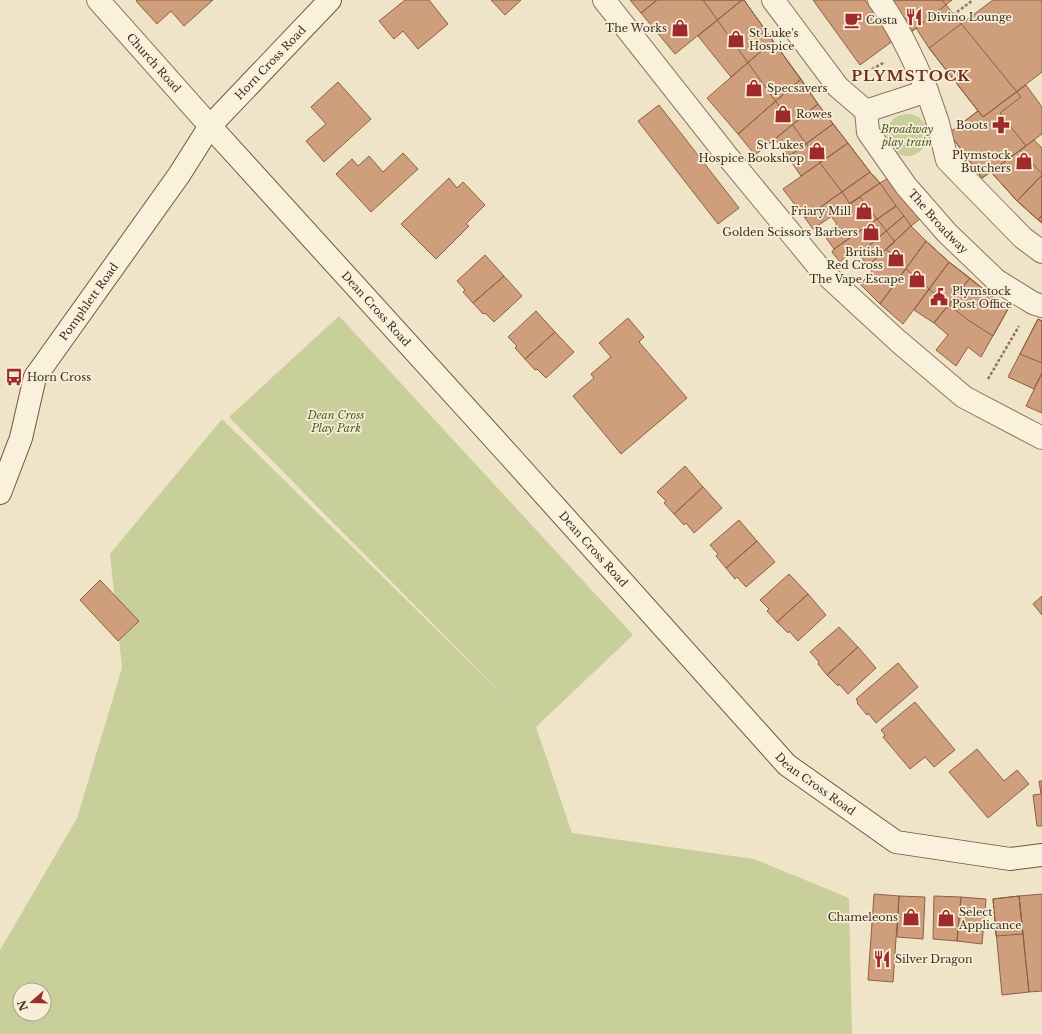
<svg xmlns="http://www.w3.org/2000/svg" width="1042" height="1034" font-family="'Libre Baskerville',serif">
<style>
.green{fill:#c9cf9b;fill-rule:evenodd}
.building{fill:#cf9f7d;stroke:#8d5f41}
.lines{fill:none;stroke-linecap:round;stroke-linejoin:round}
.street-casing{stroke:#8d765c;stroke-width:24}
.secondary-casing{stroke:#6f573f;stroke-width:24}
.path{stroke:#8d765c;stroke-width:2.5;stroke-dasharray:3 2;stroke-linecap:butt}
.street{stroke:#faf1dc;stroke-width:22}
.secondary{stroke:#faf1dc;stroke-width:22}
.labels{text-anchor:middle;stroke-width:3.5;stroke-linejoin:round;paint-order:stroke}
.poi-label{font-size:11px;fill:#3d2e20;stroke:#f7eed8;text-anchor:start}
.street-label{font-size:11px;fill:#3d2e20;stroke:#f7eed8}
.park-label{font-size:11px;font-style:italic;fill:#4d5a26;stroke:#f7eed8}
.district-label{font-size:15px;font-weight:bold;letter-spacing:1px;fill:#6b2e1e;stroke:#f7eed8}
</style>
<rect width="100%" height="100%" fill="#f0e4c8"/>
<path class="green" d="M886 135a21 21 0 1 1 42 0a21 21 0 1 1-42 0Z
M339,316L633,635L536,727L572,833L754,859L849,898L852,1034H0V950L77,818L122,668L110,554L222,419L506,698L229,417ZM20,990H44V1014H20Z"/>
<path class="building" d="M138,0H213L184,26L171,11L157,24L136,1Z
M405,0H429L448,24L418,49L403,31L394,39L379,21Z
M491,0H521L505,15Z
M630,0H657L641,13Z
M657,0H742L675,54L641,13Z
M703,0H744L818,104L870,172L880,183L890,177L920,219L911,226L926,241L949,262L1008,309L993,336L968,320L929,289L906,269L886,249L895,242L860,197L850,204L842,192L820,163Z
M742,0H744L773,41L731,77L698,36Z
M813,0H865L894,40L860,65Z
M885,0H952L910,33Z
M885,0H942L1021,97L1000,113L1026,146L1020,150L1042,174V223L1017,201L991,172L982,178L949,133L978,111L929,48L916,28L910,33Z
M993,0H1042V72L983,117L929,48Z
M773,41L801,79L738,134L707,98Z
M801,79L818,104L755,155L738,134Z
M338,82L371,119L324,162L306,141L326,124L311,107Z
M1026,85L1042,107V134L982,178L949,133L978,111L983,117Z
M818,104L833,124L788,157L775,139Z
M659,105L739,208L718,224L638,121Z
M833,124L848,143L801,176L788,157Z
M1034,140L1042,148V175L1017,201L991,172Z
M848,143L870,172L805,218L783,189Z
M403,153L418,169L371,212L336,174L352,159L358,166L369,156L383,172Z
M870,172L880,183L813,229L805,218Z
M1042,175V215L1038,220L1017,201Z
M449,178L457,188L463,182L485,205L466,224L469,226L436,259L401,224Z
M880,183L896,206L834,249L824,235L837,224L831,216Z
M896,206L904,216L859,254L856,249L840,262L832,252L834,249Z
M1042,215V223L1038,220Z
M904,216L911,226L868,266L859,254Z
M911,226L926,241L880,304L860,284L872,272L868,266Z
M926,241L949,262L903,324L880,304Z
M485,255L504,276L473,303L463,292L465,290L457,281Z
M949,262L970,278L934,323L914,310Z
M504,276L522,296L494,322L485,313L483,314L473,303Z
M970,278L1008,309L981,357L968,347L956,366L936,350L948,335L934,323Z
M536,311L555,332L525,359L515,348L517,346L508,337Z
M628,318L644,337L639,342L687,398L621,454L573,396L594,378L591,374L611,357L599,343Z
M1038,319L1042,321V373L1034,389L1008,377Z
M1038,319L1042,321V363L1020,354Z
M555,332L574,352L546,378L537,369L535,370L525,359Z
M1042,373V413L1026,406Z
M685,466L703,487L674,514L664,503L666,501L657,492Z
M703,487L722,508L694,533L686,523L684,525L674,514Z
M739,520L757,541L726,568L716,556L718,554L710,545Z
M757,541L775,562L746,587L737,577L735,579L726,568Z
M789,574L808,594L777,622L767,611L769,609L760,600Z
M100,580L139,621L118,641L80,600Z
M808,594L826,615L798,641L789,631L788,633L777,622Z
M1042,596V615L1033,604Z
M839,627L858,647L827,675L818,664L819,662L810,652Z
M858,647L876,668L848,694L839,684L838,686L827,675Z
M898,663L918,687L876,723L868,713L867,715L857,703L858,702L856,699Z
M915,702L955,750L934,767L925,757L910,769L883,737L885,735L881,730Z
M977,749L1004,781L1017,770L1029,784L988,818L949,772Z
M1039,781H1042V826H1037L1033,795L1041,794Z
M874,894L899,896L893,982L868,980Z
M1042,894V991L1029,992L1019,896Z
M899,896L925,897L923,939L897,937Z
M934,896L961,897L957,941L933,939Z
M1019,896L1029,992L1002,995L993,899Z
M1019,896L1023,934L996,936L993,899Z
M961,897L986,899L982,944L957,941Z"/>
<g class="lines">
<g class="street-casing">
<g id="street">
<path id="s1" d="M98,0L210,126"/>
<path d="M604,0L728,157L822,271L898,341L964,397L1042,438"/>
<path d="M773,0L838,87L866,111L927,91L938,123L947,160L1023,238L1042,252"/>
<path d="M879,0C899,27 914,60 927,91"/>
<path id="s2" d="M866,111L868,132L906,186L947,233L996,280L1033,303L1042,306"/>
</g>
</g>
<g class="secondary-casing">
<g id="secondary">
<path id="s3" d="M210,126L508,454L787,765L896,842L1010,859L1042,855"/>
<path id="s4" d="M0,493L21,438L35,377L179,175L210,126L330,0"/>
</g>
</g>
<path class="path" d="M953,15L973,0
M863,74L885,62
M988,379L1019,326"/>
<use href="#street" class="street"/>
<use href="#secondary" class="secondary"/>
</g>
<defs>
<g id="restaurant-bare" transform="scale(1.38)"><path d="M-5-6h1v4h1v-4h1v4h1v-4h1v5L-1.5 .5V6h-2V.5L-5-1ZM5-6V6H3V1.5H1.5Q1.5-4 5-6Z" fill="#9e2a2b" stroke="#f7eed8" stroke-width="2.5" paint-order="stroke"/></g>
<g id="cafe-bare" transform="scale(1.38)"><path d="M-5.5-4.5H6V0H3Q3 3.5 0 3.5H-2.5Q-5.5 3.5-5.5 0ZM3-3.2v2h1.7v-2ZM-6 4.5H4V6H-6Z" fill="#9e2a2b" stroke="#f7eed8" stroke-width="2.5" paint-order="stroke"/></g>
<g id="shop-bare" transform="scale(1.38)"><path d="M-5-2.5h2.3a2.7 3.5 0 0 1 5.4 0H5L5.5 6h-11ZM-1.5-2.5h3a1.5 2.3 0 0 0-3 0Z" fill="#9e2a2b" stroke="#f7eed8" stroke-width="2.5" paint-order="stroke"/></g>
<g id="pharmacy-bare" transform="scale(1.38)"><path d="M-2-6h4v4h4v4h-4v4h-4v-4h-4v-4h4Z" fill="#9e2a2b" stroke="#f7eed8" stroke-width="2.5" paint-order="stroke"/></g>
<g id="civic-bare" transform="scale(1.38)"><path d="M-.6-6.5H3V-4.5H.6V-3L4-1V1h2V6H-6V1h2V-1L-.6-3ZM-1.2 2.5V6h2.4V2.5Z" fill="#9e2a2b" stroke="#f7eed8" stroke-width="2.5" paint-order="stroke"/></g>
<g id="bus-bare" transform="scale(1.38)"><path d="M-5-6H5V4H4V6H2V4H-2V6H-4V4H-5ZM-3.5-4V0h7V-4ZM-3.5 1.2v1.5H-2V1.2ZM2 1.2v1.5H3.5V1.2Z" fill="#9e2a2b" stroke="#f7eed8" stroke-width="2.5" paint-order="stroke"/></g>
</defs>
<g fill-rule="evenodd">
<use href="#restaurant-bare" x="914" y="17"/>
<use href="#cafe-bare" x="853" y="20"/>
<use href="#shop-bare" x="680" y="28"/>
<use href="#shop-bare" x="736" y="39"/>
<use href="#shop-bare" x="754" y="88"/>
<use href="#shop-bare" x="783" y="114"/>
<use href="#pharmacy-bare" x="1001" y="125"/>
<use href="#shop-bare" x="817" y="151"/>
<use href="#shop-bare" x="1024" y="161"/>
<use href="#shop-bare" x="864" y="211"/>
<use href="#shop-bare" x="871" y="232"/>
<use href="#shop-bare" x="896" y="258"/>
<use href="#shop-bare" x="917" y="279"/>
<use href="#civic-bare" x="939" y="297"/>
<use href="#bus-bare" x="14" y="377"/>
<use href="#shop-bare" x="911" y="917"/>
<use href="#shop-bare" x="946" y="918"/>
<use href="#restaurant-bare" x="882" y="959"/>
</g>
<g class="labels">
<g class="poi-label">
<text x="927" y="21">Divino Lounge</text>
<text x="866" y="24">Costa</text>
<text x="667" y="32" text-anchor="end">The Works</text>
<text x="749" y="37">St Luke's<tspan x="749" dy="13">Hospice</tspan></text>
<text x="767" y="92">Specsavers</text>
<text x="796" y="118">Rowes</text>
<text x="988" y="129" text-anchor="end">Boots</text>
<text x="804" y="149" text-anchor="end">St Lukes<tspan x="804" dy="13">Hospice Bookshop</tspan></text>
<text x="1011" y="159" text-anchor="end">Plymstock<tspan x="1011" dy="13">Butchers</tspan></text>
<text x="851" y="215" text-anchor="end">Friary Mill</text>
<text x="858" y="236" text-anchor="end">Golden Scissors Barbers</text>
<text x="883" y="256" text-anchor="end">British<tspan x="883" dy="13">Red Cross</tspan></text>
<text x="904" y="283" text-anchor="end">The Vape Escape</text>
<text x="952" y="295">Plymstock<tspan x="952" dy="13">Post Office</tspan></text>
<text x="27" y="381">Horn Cross</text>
<text x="959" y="916">Select<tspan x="959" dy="13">Applicance</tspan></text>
<text x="898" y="921" text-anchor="end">Chameleons</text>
<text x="895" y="963">Silver Dragon</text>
</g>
<g class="street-label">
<text dy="4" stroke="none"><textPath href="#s1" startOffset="84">Church Road</textPath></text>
<text dy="4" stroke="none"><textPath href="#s4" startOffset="515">Horn Cross Road</textPath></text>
<text dy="4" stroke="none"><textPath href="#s2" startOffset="135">The Broadway</textPath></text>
<text dy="4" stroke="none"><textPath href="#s4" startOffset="214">Pomphlett Road</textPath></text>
<text dy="4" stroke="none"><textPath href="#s3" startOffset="247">Dean Cross Road</textPath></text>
<text dy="4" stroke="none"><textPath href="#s3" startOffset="571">Dean Cross Road</textPath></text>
<text dy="4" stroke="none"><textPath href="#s3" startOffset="895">Dean Cross Road</textPath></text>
</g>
<g class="park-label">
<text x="907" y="133">Broadway<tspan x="907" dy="13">play train</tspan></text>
<text x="336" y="419">Dean Cross<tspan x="336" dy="13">Play Park</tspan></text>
</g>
<g class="district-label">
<text x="911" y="81">PLYMSTOCK</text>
</g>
</g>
<g transform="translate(32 1002) rotate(250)"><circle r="19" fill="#f7eed8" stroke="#ada18e"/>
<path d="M0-3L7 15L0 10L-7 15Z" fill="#9e2a2b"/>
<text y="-6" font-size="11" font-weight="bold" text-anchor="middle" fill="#3d2e20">N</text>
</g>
</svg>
